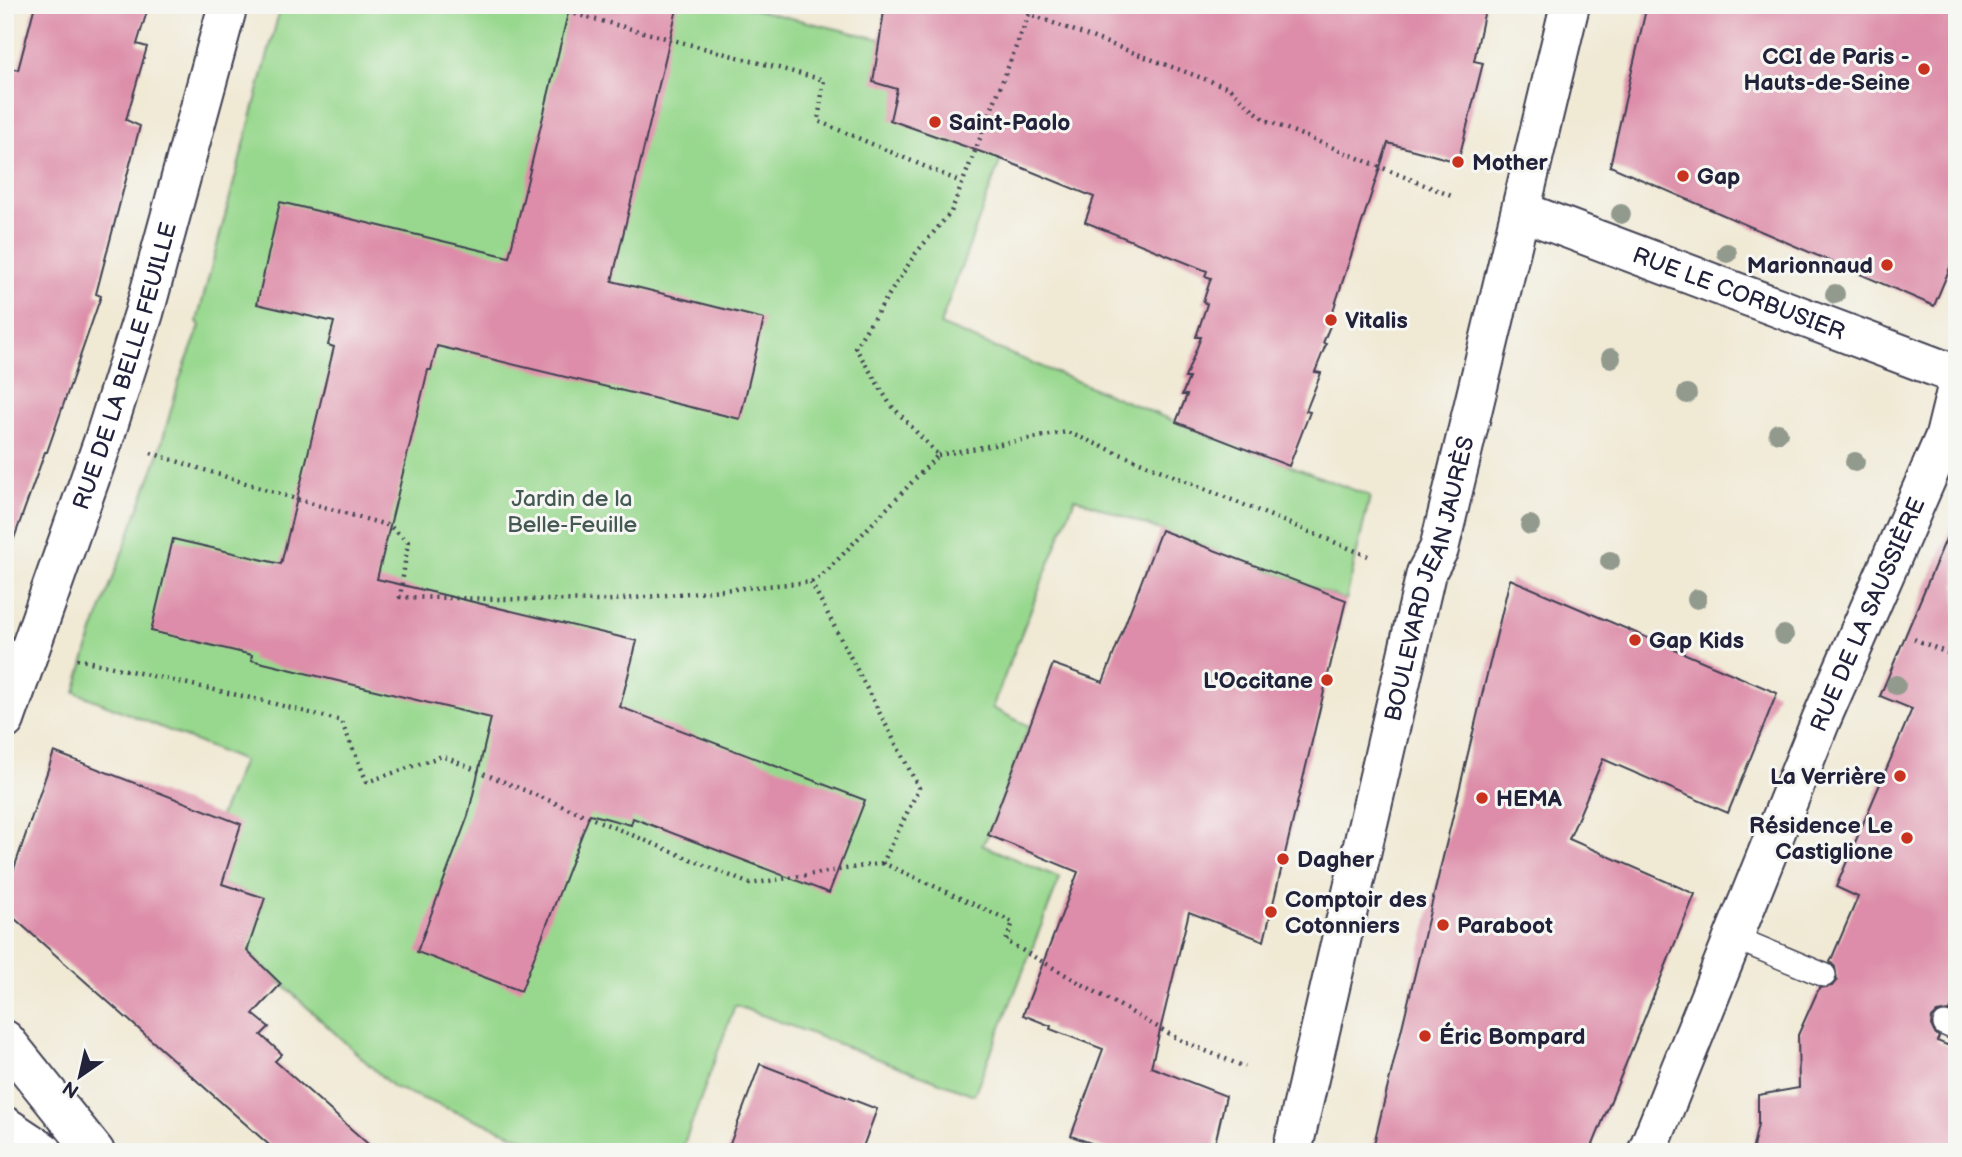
<svg xmlns="http://www.w3.org/2000/svg" width="1962" height="1157" font-family="'Balsamiq Sans',sans-serif">
<style>
.green{fill:#98d88e;stroke:#5d7d64;stroke-width:2}
.building{fill:#dd8da9}
.lines{fill:none;stroke-linecap:round;stroke-linejoin:round}
.lane-casing{stroke:#414052;stroke-width:26}
.street-casing{stroke:#414052;stroke-width:42}
.secondary-casing{stroke:#414052;stroke-width:42}
.primary-casing{stroke:#414052;stroke-width:42}
.path{stroke:#414052;stroke-width:4.5;stroke-dasharray:2 5;stroke-linecap:butt}
.lane{stroke:#fff;stroke-width:23}
.street{stroke:#fff;stroke-width:38}
.secondary{stroke:#fff;stroke-width:38}
.primary{stroke:#fff;stroke-width:38}
.tree{fill:#929a8e}
.poi-dot{fill:#c8321e;stroke:#f6f6f2;stroke-width:2.5}
.labels{text-anchor:middle;stroke-width:6;stroke-linejoin:round;paint-order:stroke}
.poi-label{font-size:23px;font-weight:bold;fill:#22223b;stroke:#f6f6f2;text-anchor:start}
.street-label{font-size:23px;fill:#22223b;stroke:#f6f6f2}
.park-label{font-size:23px;fill:#455954;stroke:#f6f6f2}
</style>
<rect width="100%" height="100%" fill="#f6f6f2"/>
<filter id="ink" filterUnits="userSpaceOnUse"><feTurbulence type="fractalNoise" baseFrequency=".0143" numOctaves="2"/><feDisplacementMap in="SourceGraphic" scale="14" xChannelSelector="R" yChannelSelector="G"/><feConvolveMatrix kernelMatrix="1 2 1 2 8 2 1 2 1" color-interpolation-filters="sRGB"/></filter>
<filter id="wash" filterUnits="userSpaceOnUse"><feTurbulence type="fractalNoise" baseFrequency=".00686" numOctaves="4" result="noise"/><feDisplacementMap in="SourceGraphic" scale="28" xChannelSelector="R" yChannelSelector="G"/><feGaussianBlur stdDeviation="1.57" result="paint"/><feColorMatrix in="noise" values="0 0 0 0 0 0 0 0 0 0 0 0 0 0 0 0 0 1.4 0 .05"/><feComposite in="paint" operator="in"/></filter>
<g filter="url(#wash)">
<rect width="100%" height="100%" fill="#f0e9d4"/>
<path class="green" d="M281,5H736L880,39L897,89L1001,159L940,325L1176,422L1370,496L1346,600L1075,498L992,708L1029,726L988,835L982,845L1060,878L974,1095L735,1005L681,1152H558L393,1087L238,943L255,928L264,899L222,884L220,816L243,761L75,692L93,632L158,456L180,378L200,326L197,321Z"/>
<g id="blocks">
<path class="building" d="M35,5H149L137,44L147,47L126,120L140,126L96,294L101,296L47,452H45L12,544L5,543V66L18,70Z
M570,5H678L612,281L764,319L740,419L437,346L431,370H428L377,579L637,641L620,707L865,800L829,893L633,818L631,825L590,814L521,991L417,952L468,816L491,718L251,660L252,655L151,631L173,539L281,564L334,347L328,345L334,322L257,304L280,202L509,257Z
M885,5H1486L1474,61L1483,63L1458,162L1388,143L1330,320L1332,321L1323,343L1326,344L1315,372L1321,373L1306,411L1310,412L1289,466L1176,422L1187,395H1182L1189,378H1185L1201,337H1196L1207,304L1203,302L1211,278L1205,276L1207,271L1085,222L1094,197L1001,159L890,120L897,89L873,82Z
M1647,5H1957V251L1934,306L1610,166Z
M1956,515L1957,996L1950,1011L1937,1013L1932,1018L1931,1025L1934,1032L1939,1037L1937,1041L1957,1049V1152H1752L1758,1124V1095L1799,1088L1798,1035L1819,988L1832,986L1837,980L1835,967L1830,962L1858,897L1836,887L1912,709L1880,696Z
M1161,530L1346,600L1264,941L1189,912L1151,1067L1226,1096L1213,1152H1116L1071,1136L1103,1049L1050,1029L1051,1026L1023,1015L1078,872L988,835L1053,664L1103,682Z
M1510,579L1777,693L1728,813L1603,759L1569,839L1695,894L1590,1152H1372Z
M54,752L241,824L222,884L265,898L247,951L281,984L253,1014L269,1027L261,1035L282,1054L275,1061L377,1152H277L5,910V895Z
M760,1064L877,1109L861,1152H727Z"/>
</g>
</g>
<g filter="url(#ink)">
<use href="#blocks" fill-opacity="0" stroke="#414052" stroke-width="2"/>
<g class="lines">
<g class="lane-casing">
<path id="lane" d="M1733,937L1824,975
M1945,1024L1957,1029"/>
</g>
<g class="street-casing">
<g id="street">
<path id="s1" d="M1521,211L1957,375"/>
<path id="s2" d="M5,720L104,439L144,313L228,5"/>
<path id="s3" d="M1647,1152L1821,720L1945,436L1957,387"/>
</g>
</g>
<g class="secondary-casing">
<g id="secondary">
<path id="s4" d="M1292,1152L1426,573L1439,549L1570,5"/>
</g>
</g>
<g class="primary-casing">
<path id="primary" d="M5,1040L95,1152
M5,1126L44,1152"/>
</g>
<path class="path" d="M541,5L824,80L818,121L961,182
M1029,14L1030,5
M151,453L296,499L390,526L408,542L400,597L601,601L811,582L822,576L938,455L890,404L855,347L916,253L951,212L1029,14L1229,88L1265,120L1454,197
M938,455L1067,432L1368,556
M811,582L919,788L883,863L1013,922L1006,941L1182,1041L1245,1067
M1914,639L1957,657
M77,659L264,701L341,721L367,782L442,756L750,884L883,863"/>
<use href="#lane" class="lane"/>
<use href="#street" class="street"/>
<use href="#secondary" class="secondary"/>
<use href="#primary" class="primary"/>
</g>
<g class="tree">
<circle cx="1621" cy="214" r="10"/>
<circle cx="1727" cy="253" r="10"/>
<circle cx="1835" cy="294" r="10"/>
<circle cx="1611" cy="358" r="10"/>
<circle cx="1687" cy="394" r="10"/>
<circle cx="1778" cy="433" r="10"/>
<circle cx="1855" cy="462" r="10"/>
<circle cx="1530" cy="525" r="10"/>
<circle cx="1610" cy="561" r="10"/>
<circle cx="1697" cy="599" r="10"/>
<circle cx="1784" cy="635" r="10"/>
<circle cx="1896" cy="685" r="10"/>
</g>
</g>
<g class="poi-dot">
<circle cx="1924" cy="69" r="7"/>
<circle cx="935" cy="122" r="7"/>
<circle cx="1458" cy="162" r="7"/>
<circle cx="1683" cy="176" r="7"/>
<circle cx="1887" cy="265" r="7"/>
<circle cx="1331" cy="320" r="7"/>
<circle cx="1635" cy="640" r="7"/>
<circle cx="1327" cy="680" r="7"/>
<circle cx="1900" cy="776" r="7"/>
<circle cx="1482" cy="798" r="7"/>
<circle cx="1907" cy="838" r="7"/>
<circle cx="1283" cy="859" r="7"/>
<circle cx="1271" cy="912" r="7"/>
<circle cx="1443" cy="925" r="7"/>
<circle cx="1425" cy="1036" r="7"/>
</g>
<g class="labels">
<g class="poi-label">
<text x="1910" y="64" text-anchor="end">CCI de Paris -<tspan x="1910" dy="26">Hauts-de-Seine</tspan></text>
<text x="949" y="130">Saint-Paolo</text>
<text x="1472" y="170">Mother</text>
<text x="1697" y="184">Gap</text>
<text x="1873" y="273" text-anchor="end">Marionnaud</text>
<text x="1345" y="328">Vitalis</text>
<text x="1649" y="648">Gap Kids</text>
<text x="1313" y="688" text-anchor="end">L'Occitane</text>
<text x="1886" y="784" text-anchor="end">La Verrière</text>
<text x="1496" y="806">HEMA</text>
<text x="1893" y="833" text-anchor="end">Résidence Le<tspan x="1893" dy="26">Castiglione</tspan></text>
<text x="1297" y="867">Dagher</text>
<text x="1285" y="907">Comptoir des<tspan x="1285" dy="26">Cotonniers</tspan></text>
<text x="1457" y="933">Paraboot</text>
<text x="1439" y="1044">Éric Bompard</text>
</g>
<g class="street-label">
<text dy="8" stroke="none"><textPath href="#s1" startOffset="233">RUE LE CORBUSIER</textPath></text>
<text dy="8" stroke="none"><textPath href="#s2" startOffset="374">RUE DE LA BELLE FEUILLE</textPath></text>
<text dy="8" stroke="none"><textPath href="#s4" startOffset="590">BOULEVARD JEAN JAURÈS</textPath></text>
<text dy="8" stroke="none"><textPath href="#s3" startOffset="581">RUE DE LA SAUSSIÈRE</textPath></text>
</g>
<g class="park-label">
<text x="572" y="506">Jardin de la<tspan x="572" dy="26">Belle-Feuille</tspan></text>
</g>
</g>
<rect width="1962" height="1157" fill="none" stroke="#f6f6f2" stroke-width="28"/>
<g transform="translate(80 1076) rotate(214)" stroke="#f6f6f2" stroke-width="5" paint-order="stroke">
<path d="M0-5L12 26L0 18L-12 26Z" fill="#22223b"/>
<text y="-10" font-size="19" font-weight="bold" text-anchor="middle" fill="#22223b">N</text>
</g>
</svg>
